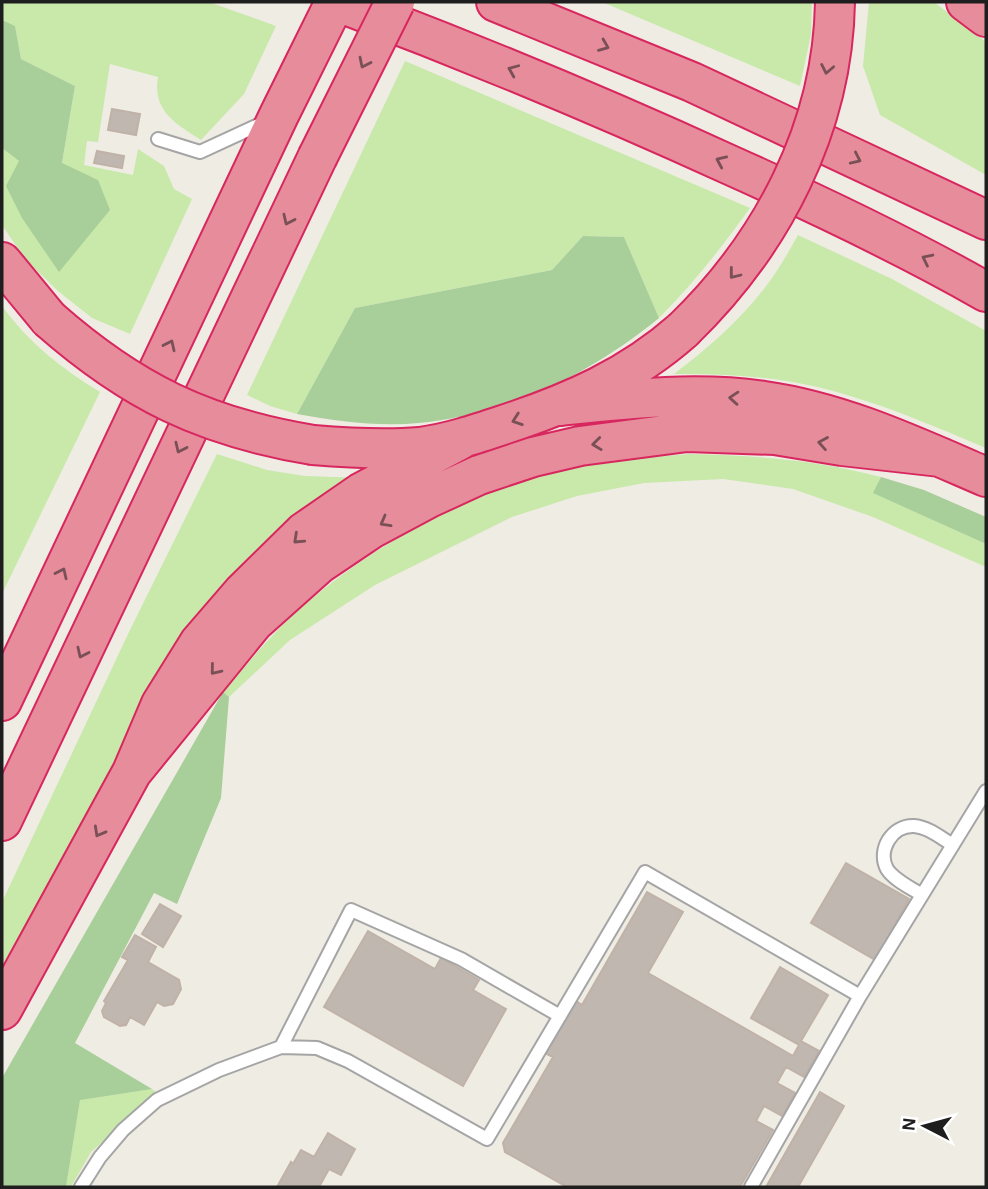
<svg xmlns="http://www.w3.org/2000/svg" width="988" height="1189" font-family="'Alegreya Sans',sans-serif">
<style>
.grass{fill:#c8e9aa}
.forest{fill:#a8ce99}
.building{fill:#c0b7b0;stroke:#c0b2a7;stroke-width:2}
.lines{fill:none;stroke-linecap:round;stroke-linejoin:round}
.service-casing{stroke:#a5a5a5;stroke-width:16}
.motorway-casing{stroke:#d8265f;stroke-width:42}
.service{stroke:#fff;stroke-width:12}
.motorway{stroke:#e68c9b;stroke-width:38}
.motorway-bridge-casing{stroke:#d8265f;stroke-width:42;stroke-linecap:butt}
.motorway-bridge{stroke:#e68c9b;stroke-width:38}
.oneway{stroke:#785056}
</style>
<rect width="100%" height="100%" fill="#efece4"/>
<path class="grass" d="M2,2H209L276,26L244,94L201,140C176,124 152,111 158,77L110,64L98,142L87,141L84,165L133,175L138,149L164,166L174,189L192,199L130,334L92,318L58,291L25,259L2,225V148L19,161L98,180L62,164L75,86L21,59L15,27L2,20Z
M602,2H812L811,34L800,86Z
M869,2H934L986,42V175L880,115L863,66Z
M405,61L750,208C722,247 693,284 659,318L624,237L583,236L552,270L355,308L297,414L270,406L247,395Z
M798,235L892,279L986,331V448C941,429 897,410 850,396C794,378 733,373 674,374C710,347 746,315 772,278C782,264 790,249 798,235Z
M2,306C29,343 61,368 100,392L2,594Z
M217,454L267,470L305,476L363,478L72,844L2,966V902L129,632Z
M689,454C758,456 814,459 881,477L874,493L986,544V567L873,517L793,489L723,479L644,483L577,496L512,517L375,585L290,640L229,697L223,692C250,661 278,626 310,600C388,535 494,478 594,462C625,457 658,457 689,454Z
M152,1089L158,1093L91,1152L71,1187H66L80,1099Z"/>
<path class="forest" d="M2,20L15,26L21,59L75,86L62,163L98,180L110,210L59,272L22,218L6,186L19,161L2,148Z
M583,236L624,237L659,318C592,373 508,415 419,423C378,427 337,421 297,414L355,308L552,270Z
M881,477L924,490L986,517V544L873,493Z
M223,692L229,697L221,798L177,904L154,893L75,1043L152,1089L80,1100L66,1187H2V1078Z"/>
<path class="building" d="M112,109L140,114L136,135L108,130Z
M97,151L124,156L122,168L94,163Z
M846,863L909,899L875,960L811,923Z
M647,892L683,912L648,973L793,1056L799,1045L751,1018L780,967L828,995L801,1041L819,1051L804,1077L786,1067L777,1083L795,1093L782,1116L764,1106L756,1121L773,1130L740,1187H567L505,1152L503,1143L553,1057L543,1052L573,999L582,1005Z
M160,904L181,916L163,947L142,934Z
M368,931L435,969L441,958L479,980L473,990L506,1009L463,1086L324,1007Z
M135,935L156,947L148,962L179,980L181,989L173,1004L164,1006L157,1002L144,1025L130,1017L126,1025L120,1026L104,1017L102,1011L106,1003L104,1001L128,960L122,957Z
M820,1092L844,1106L798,1187H766Z
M328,1133L355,1149L341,1175L329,1169L319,1187H277L291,1162L293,1164L301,1150L314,1157Z"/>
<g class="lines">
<g class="service-casing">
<path id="service" d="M158,139L200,152L265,122
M922,895C911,888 894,880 887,869C877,850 892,825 914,826C928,827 941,838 953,845
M281,1047L351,910L461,959L560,1016
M81,1187L100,1157L123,1130L157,1100L219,1070L281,1047L317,1048L348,1061L487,1139L645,872L860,996
M751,1187L860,996L986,791"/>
</g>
<g class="motorway-casing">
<path id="motorway" d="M338,2C471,52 601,106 730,165C817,204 904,245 986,292
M496,2L692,82L986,220
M966,2L986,17
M2,262L49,319
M560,406C627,399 697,391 764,401C842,412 914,446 986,477
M313,445C349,448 384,450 420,447C449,443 476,434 503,425C570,403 630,377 683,330
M2,701L279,115L335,2
M132,772L254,622L319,564L371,529L429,498L479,475L533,457L580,446L687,432L775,435L842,446L940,457
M2,821L317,158
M2,1010L132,772L161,704L199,643L243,592L304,532L362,492L460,440"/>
</g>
<use href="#service" class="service"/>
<use href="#motorway" class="motorway"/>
<g class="motorway-bridge-casing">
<path id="motorway-bridge" d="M317,158L395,2
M49,319C132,392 204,427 313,445
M683,330C772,244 833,128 835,2"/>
</g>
<use href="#motorway-bridge" class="motorway-bridge"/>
</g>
<defs><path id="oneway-chevron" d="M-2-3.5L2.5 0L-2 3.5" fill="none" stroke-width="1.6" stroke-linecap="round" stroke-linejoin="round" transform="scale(1.75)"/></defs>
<g class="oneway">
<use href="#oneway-chevron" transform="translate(604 46) rotate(22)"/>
<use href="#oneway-chevron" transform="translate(364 63) rotate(116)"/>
<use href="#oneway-chevron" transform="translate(827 69) rotate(101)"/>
<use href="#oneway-chevron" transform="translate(513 70) rotate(-157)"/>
<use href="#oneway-chevron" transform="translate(856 159) rotate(25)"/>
<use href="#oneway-chevron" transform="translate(721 161) rotate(-156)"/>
<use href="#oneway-chevron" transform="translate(288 220) rotate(115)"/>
<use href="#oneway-chevron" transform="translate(927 259) rotate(-154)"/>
<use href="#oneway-chevron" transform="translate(734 274) rotate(128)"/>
<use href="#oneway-chevron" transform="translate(170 345) rotate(-65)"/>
<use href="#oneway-chevron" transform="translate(734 398) rotate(-176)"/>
<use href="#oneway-chevron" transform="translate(517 420) rotate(161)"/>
<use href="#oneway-chevron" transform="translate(823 443) rotate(-170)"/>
<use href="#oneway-chevron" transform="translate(597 444) rotate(173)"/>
<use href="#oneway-chevron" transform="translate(180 448) rotate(115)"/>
<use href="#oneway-chevron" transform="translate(385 522) rotate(151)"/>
<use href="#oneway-chevron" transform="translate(298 539) rotate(137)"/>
<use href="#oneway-chevron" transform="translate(62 573) rotate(-65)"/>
<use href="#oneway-chevron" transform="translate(82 653) rotate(115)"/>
<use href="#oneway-chevron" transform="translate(215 670) rotate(129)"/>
<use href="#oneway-chevron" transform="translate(99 832) rotate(119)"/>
</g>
<rect width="988" height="1189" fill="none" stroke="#1e1e1e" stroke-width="7"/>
<g transform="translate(925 1126) rotate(276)" stroke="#ffffff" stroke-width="5" paint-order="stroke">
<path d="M0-5L12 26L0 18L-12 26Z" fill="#1e1e1e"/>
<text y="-10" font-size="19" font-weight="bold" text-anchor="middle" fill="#1e1e1e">N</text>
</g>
</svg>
